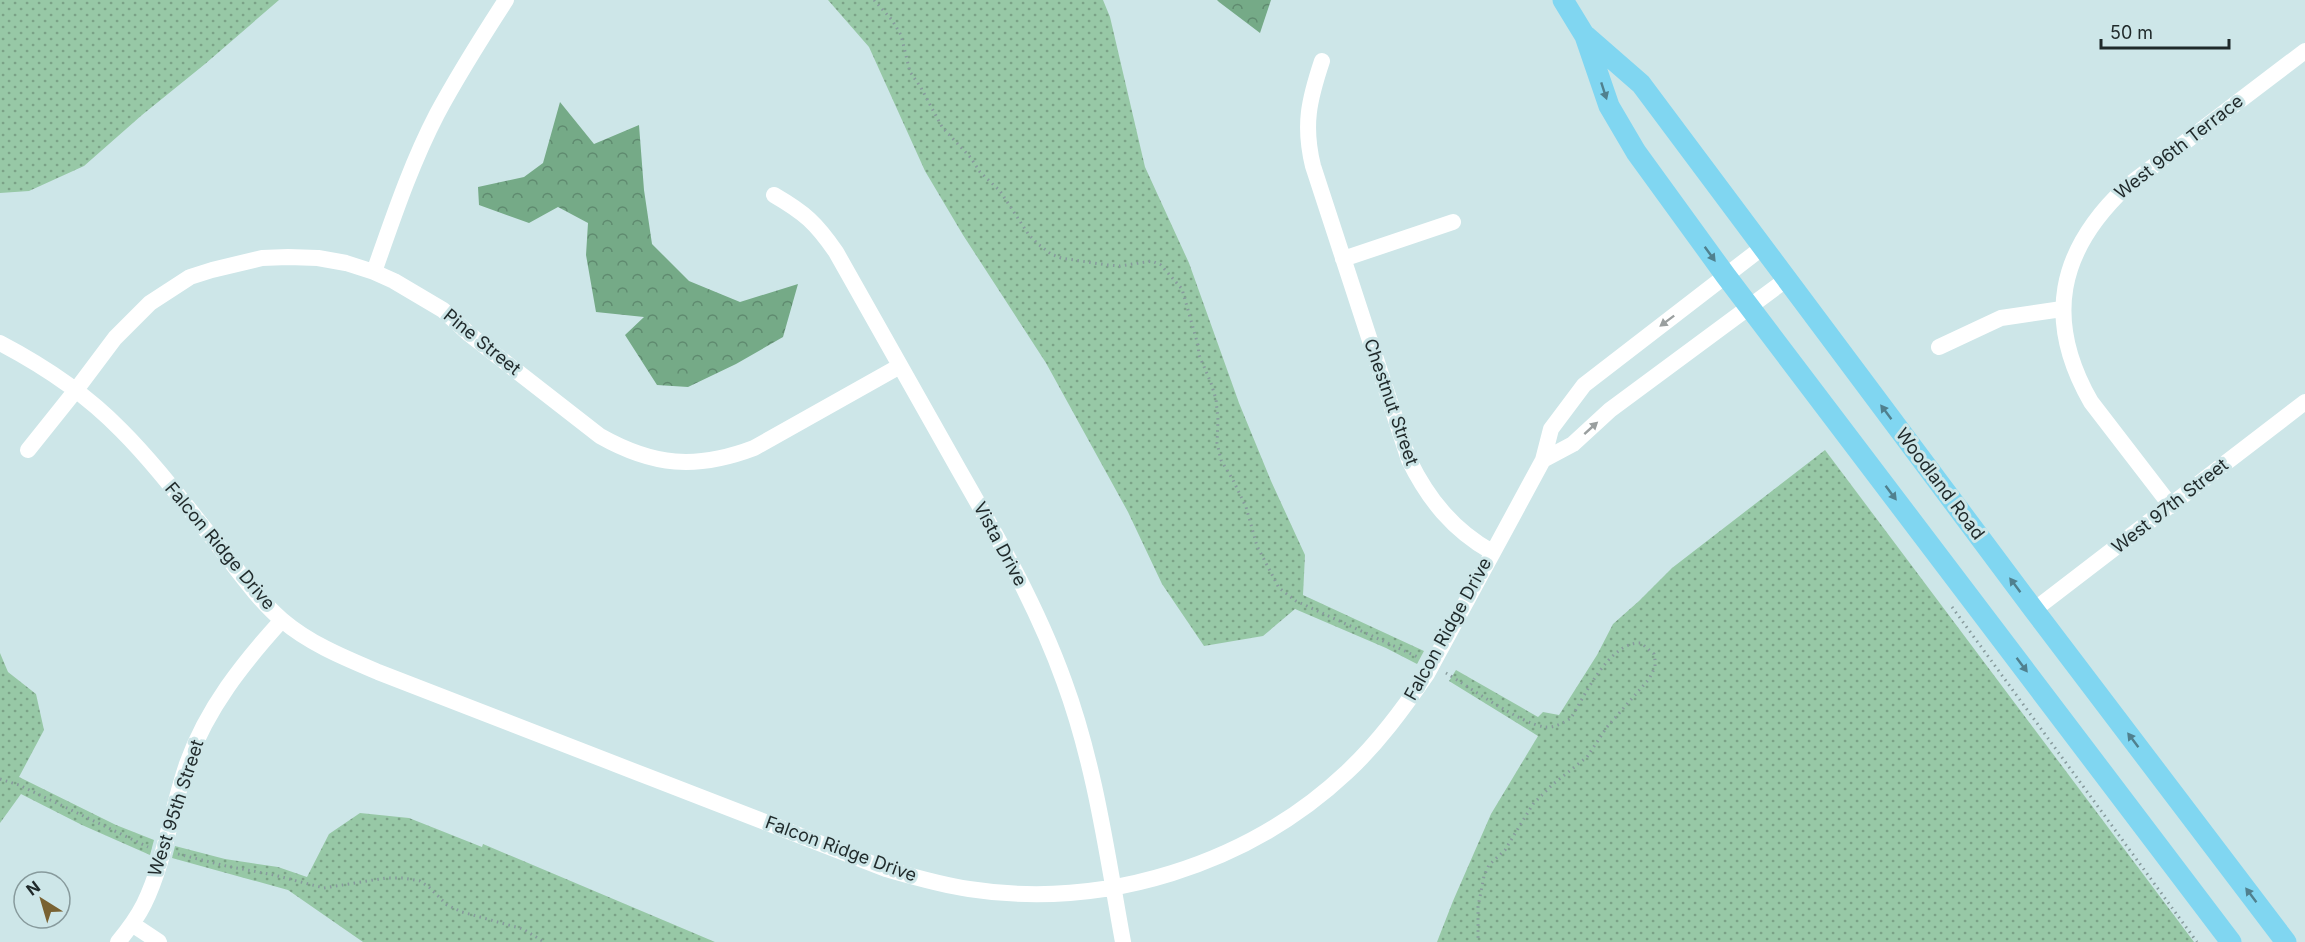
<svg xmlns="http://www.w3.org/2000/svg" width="2305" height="942" font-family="Inter,sans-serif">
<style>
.grass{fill:url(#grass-dots)}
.forest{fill:url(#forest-crowns)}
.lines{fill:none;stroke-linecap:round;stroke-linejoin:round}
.path{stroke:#879a9c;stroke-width:3;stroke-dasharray:1.5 4.5;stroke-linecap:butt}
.minor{stroke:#fff;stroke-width:16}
.major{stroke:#80d6f1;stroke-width:21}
.oneway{fill:#50808e}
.oneway2{fill:#9a9f9f}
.labels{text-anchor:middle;stroke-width:6;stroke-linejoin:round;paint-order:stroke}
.street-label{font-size:18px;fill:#1f292a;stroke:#cde6e8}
</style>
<defs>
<pattern id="grass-dots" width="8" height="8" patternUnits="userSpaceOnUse" patternTransform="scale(1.5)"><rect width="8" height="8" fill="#97c8a6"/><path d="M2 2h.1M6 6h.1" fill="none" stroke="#7ba287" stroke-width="1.8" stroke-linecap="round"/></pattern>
<pattern id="forest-crowns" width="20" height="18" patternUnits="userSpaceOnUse" patternTransform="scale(1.5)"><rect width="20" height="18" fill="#75aa87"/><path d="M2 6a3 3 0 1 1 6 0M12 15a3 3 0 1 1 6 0" fill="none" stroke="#5f8a6f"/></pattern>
</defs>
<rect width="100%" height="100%" fill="#cde6e8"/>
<path class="grass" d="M0,0H279L205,64L142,115L84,166L29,191L0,193Z
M828,0H1103L1110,17L1145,167L1189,263L1239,403L1271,481L1305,555L1303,595L1424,651L1417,664L1386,648L1295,609L1263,636L1204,646L1162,584L1128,512L1046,363L963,235L925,171L869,47Z
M1825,450L2194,942H1437L1453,901L1491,814L1538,736L1449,681L1456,670L1538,717L1543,712L1559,715L1597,655L1613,624L1639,601L1672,568Z
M0,653L8,672L36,694L44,730L19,777L116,825L154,840L150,855L82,825L21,794L0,823Z
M360,813L409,818L482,847L483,844L715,942H363L288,890L172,858L175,846L225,859L278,867L307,877L329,834Z"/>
<path class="forest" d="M1217,0H1271L1260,33L1219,2Z
M560,102L594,144L639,125L644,190L652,244L689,281L740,302L798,284L783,337L736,364L688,387L657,385L625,335L644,317L596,312L586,255L588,223L558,207L529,223L479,205L478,187L524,177L543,163Z"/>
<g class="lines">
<path class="path" d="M874,0L892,20L901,35L910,72L920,86L942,127L971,158L980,172L1000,191L1029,235L1038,244L1051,254L1061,258L1107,265L1120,266L1152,261L1161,265L1182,289L1198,345L1199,355L1211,383L1216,399L1218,420L1217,443L1221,460L1233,480L1246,507L1257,546L1279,588L1296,601L1420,658
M1952,607L2197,942
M1446,673C1469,687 1521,724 1545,727C1554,728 1563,723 1571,718C1585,695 1610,641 1641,643L1654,654L1655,660V667L1649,679L1607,727L1587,757L1552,785L1533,804L1505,850L1489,865L1484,876L1478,907V942
M0,779L19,785L148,847
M178,854L226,866L274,875L324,888L386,878H403L420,881L430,888L447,905L462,912L523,929L544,942"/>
<path class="minor" d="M1322,61C1309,100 1303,125 1313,166L1409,460C1428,499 1453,530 1492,552
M774,195C805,213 816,223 836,252C877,325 918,397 959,470C998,538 1037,606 1064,681C1095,765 1107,854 1123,942
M1343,259L1453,222
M374,272C393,218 411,164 437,114C458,75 482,37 506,0
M0,343C44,366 86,394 121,430C153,462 181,499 209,534C233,563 254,596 282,620C310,644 345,658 378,672L886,869C914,877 941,885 969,889C1104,910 1248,865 1347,772C1378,743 1403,709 1427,674L1543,460L1551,429L1584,385L1763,247
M1939,347L2001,318L2062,309
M28,450L76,390L115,338L150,303L190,277L212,270L262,258L288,257L318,258L346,263L374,272L394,281L443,310L469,334L600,436C653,466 696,470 754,448L900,366
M1543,460L1573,444L1610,410L1787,279
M2171,506L2091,402C2044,320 2058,251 2126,187L2305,51
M2034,610L2305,402
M132,924L159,942
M118,942C128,930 137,918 144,904C165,861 171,810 187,764C207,708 243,663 282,620"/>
<path class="major" d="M1563,0L1585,36L1609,106L1636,152L1726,276L2231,942
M1586,36L1641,84L2034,610L2286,942"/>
</g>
<defs><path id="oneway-solid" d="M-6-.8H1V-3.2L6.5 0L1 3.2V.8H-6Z" transform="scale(1.5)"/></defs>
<g class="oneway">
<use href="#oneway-solid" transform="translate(1604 91) rotate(72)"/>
<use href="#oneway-solid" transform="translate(1710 254) rotate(54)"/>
<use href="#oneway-solid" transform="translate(1886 412) rotate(-127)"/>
<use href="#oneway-solid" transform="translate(1891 493) rotate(53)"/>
<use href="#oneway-solid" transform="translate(2015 585) rotate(-127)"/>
<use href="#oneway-solid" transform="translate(2022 665) rotate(53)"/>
<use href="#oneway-solid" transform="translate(2133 740) rotate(-127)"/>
<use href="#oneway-solid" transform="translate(2251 895) rotate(-127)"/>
</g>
<g class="oneway2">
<use href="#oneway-solid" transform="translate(1667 321) rotate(143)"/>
<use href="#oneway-solid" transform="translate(1591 428) rotate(-42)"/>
</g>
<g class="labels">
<g class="street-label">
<text transform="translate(2179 147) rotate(-38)" y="6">West 96th Terrace</text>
<text transform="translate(482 342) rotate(39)" y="6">Pine Street</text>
<text transform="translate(1391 402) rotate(71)" y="6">Chestnut Street</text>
<text transform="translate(1940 484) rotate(53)" y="6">Woodland Road</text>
<text transform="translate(2170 506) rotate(-38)" y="6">West 97th Street</text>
<text transform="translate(1000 544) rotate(62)" y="6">Vista Drive</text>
<text transform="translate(220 546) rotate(50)" y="6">Falcon Ridge Drive</text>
<text transform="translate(1448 629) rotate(-61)" y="6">Falcon Ridge Drive</text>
<text transform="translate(176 808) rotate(-72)" y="6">West 95th Street</text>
<text transform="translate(841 849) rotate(20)" y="6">Falcon Ridge Drive</text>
</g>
</g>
<g transform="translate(42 900) rotate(323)"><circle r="28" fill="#cde6e8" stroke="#879a9c" stroke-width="1.5"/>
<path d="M0-4.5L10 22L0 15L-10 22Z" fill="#796232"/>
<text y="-9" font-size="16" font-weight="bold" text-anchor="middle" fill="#1f292a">N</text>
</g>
<path d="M2101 39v9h128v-9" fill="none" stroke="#1f292a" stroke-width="3"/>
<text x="2110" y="39" font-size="18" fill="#1f292a" stroke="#cde6e8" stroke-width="4.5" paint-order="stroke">50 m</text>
</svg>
